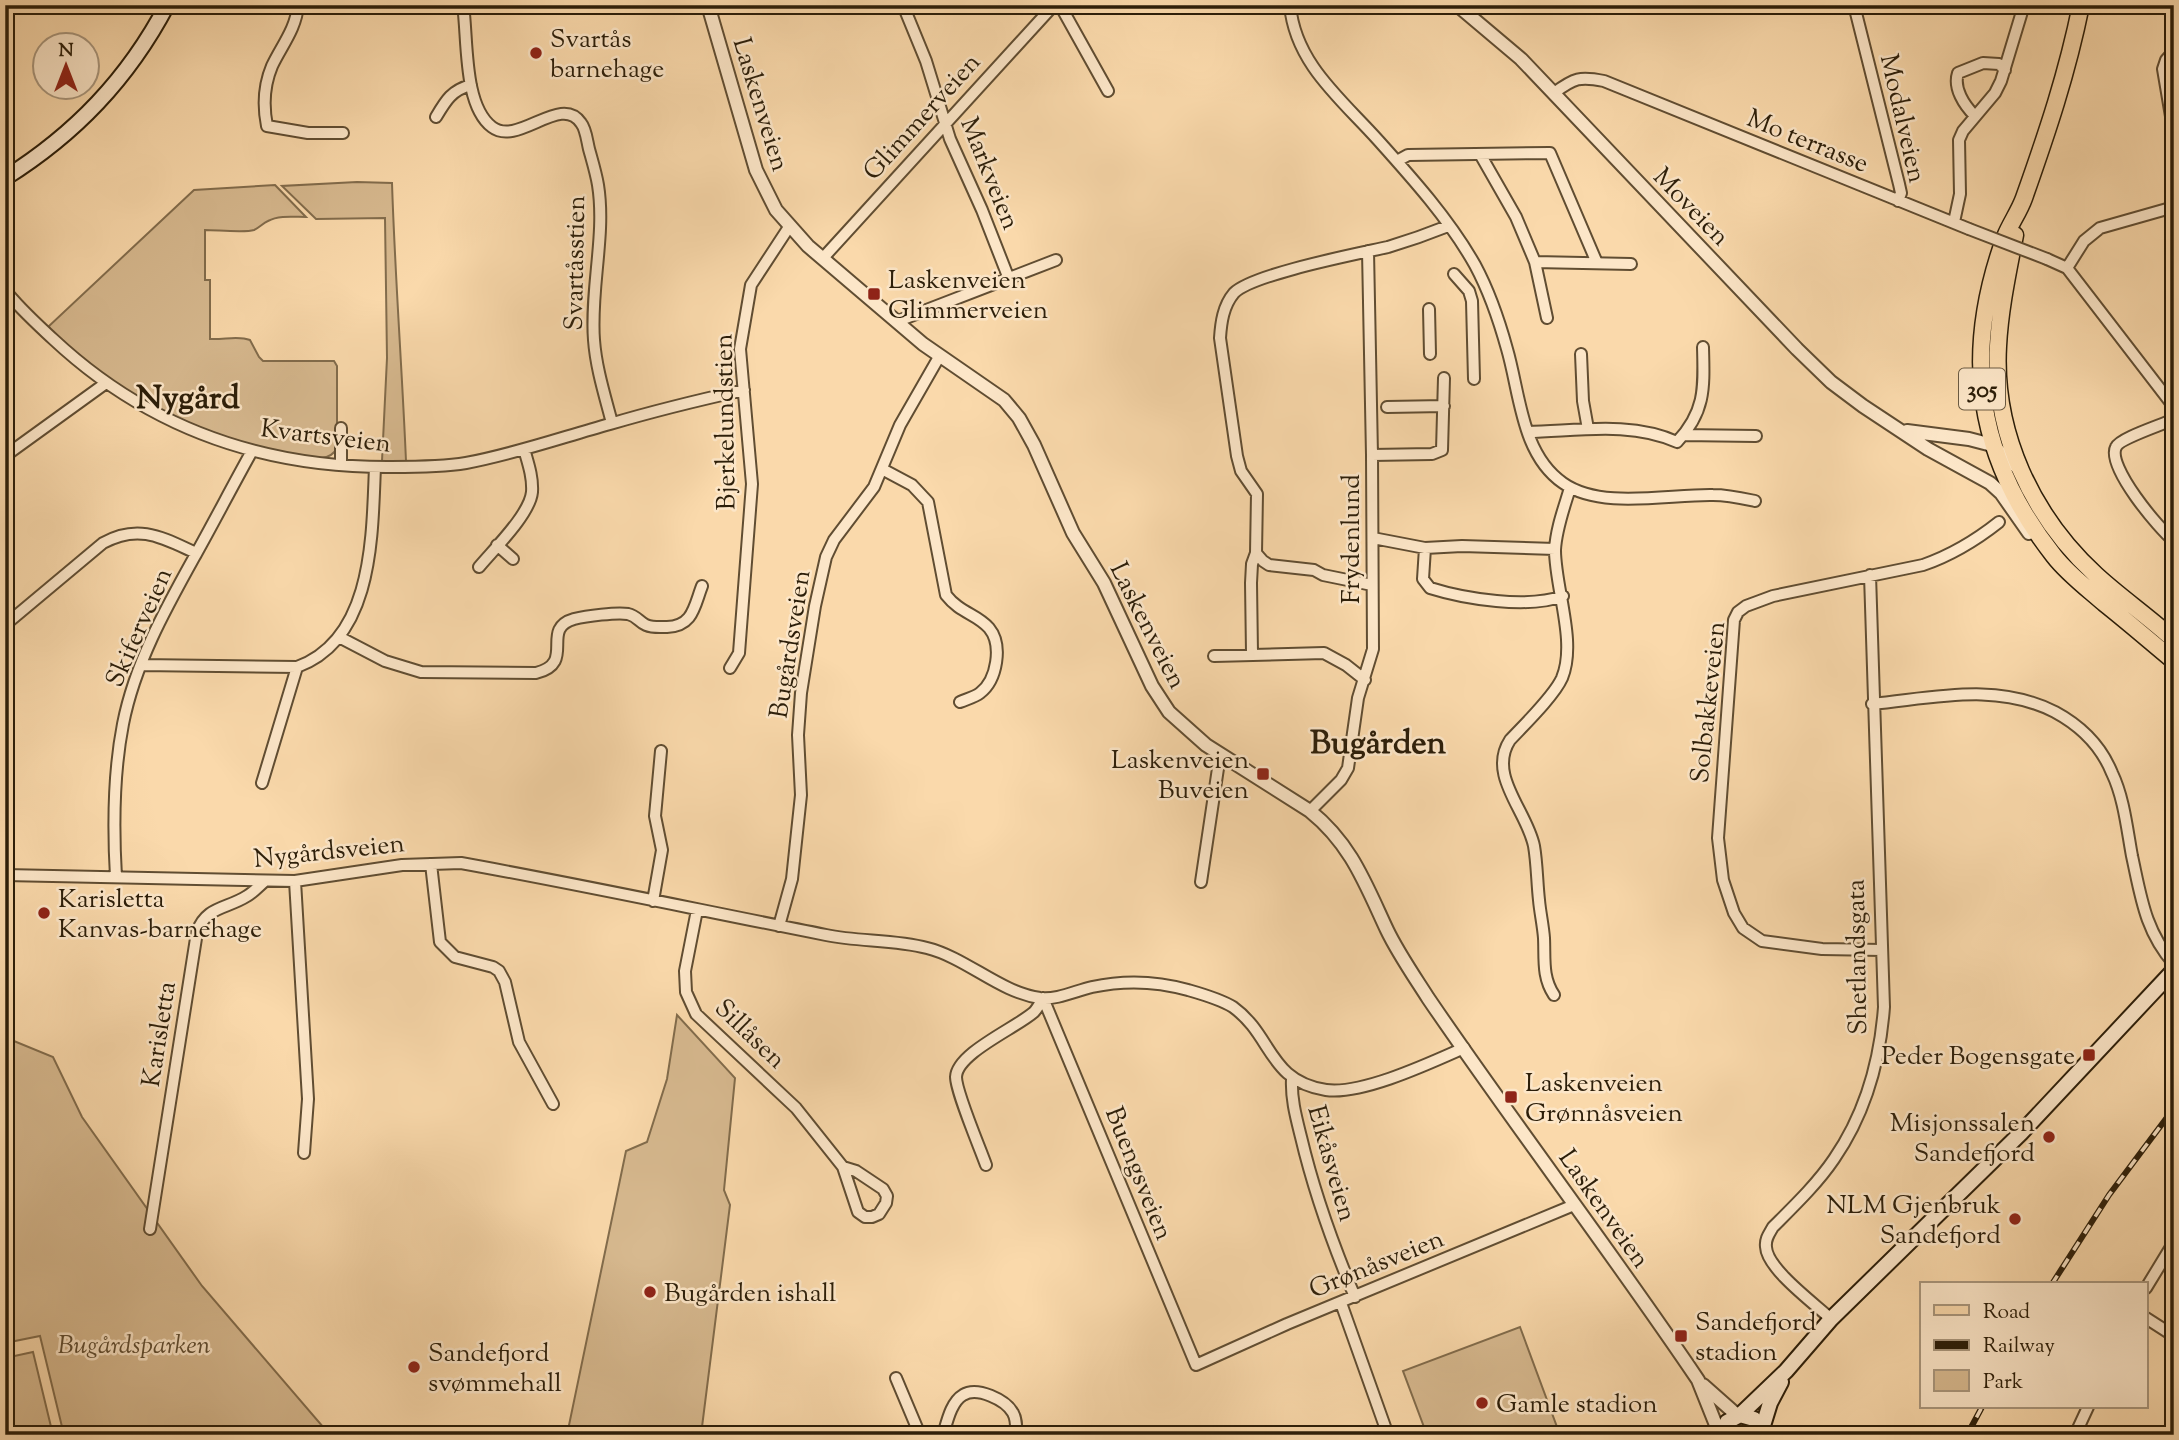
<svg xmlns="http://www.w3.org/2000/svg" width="2179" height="1440" font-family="'Sorts Mill Goudy',serif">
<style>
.green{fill:#d7b98f;stroke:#826c4c;stroke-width:2}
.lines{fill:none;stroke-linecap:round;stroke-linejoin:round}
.minor-casing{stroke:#604d32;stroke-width:14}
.tertiary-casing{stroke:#604d32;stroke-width:16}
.secondary-casing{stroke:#2c1e09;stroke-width:18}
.primary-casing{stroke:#2c1e09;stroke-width:19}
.minor{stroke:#fce6c8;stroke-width:10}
.tertiary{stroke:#fce6c8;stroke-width:12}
.secondary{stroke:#fce6c8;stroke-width:14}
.primary{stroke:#fad9ab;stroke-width:16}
.rail-casing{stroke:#2c1e09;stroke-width:6}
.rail{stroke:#fce6c8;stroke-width:3.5;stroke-dasharray:10;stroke-linecap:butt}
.minor-bridge-casing{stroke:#604d32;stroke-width:14;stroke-linecap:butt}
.minor-bridge{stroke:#fce6c8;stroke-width:10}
.poi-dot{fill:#8f2418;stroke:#fce6c8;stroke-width:2.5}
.labels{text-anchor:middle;stroke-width:5;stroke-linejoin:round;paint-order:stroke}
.shield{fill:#fce6c8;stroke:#6a5a42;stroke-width:2}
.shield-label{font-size:24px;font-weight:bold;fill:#2c1e09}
.poi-label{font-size:26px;fill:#2c1e09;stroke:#fce6c8;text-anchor:start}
.street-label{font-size:26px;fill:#2c1e09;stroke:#fce6c8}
.park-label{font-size:26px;font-style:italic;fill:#5f4c31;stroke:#fce6c8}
.district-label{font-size:33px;font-weight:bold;fill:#2c1e09;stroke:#fce6c8}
</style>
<rect width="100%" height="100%" fill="#fad9ab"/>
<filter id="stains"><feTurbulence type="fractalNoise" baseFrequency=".00286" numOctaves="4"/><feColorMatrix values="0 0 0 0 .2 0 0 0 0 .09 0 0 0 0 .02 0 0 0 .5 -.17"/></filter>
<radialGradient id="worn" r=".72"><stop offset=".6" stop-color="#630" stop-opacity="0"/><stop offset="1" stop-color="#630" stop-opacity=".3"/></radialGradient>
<path class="green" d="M357,182L392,183C395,276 402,368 406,461H382L387,358L385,218L316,219L282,186Z
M275,185L306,217C294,217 279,215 268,221C263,223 259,228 254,230C245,233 217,230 205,230V280H210V339C224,340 238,335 250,340L259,357L263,361H334L337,366V448C329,464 308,457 294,455C231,446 169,419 116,384C93,369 71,348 50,330L49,326L194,190Z
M677,1015L735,1078L724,1190L730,1205L701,1435H546L568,1430L626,1151L647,1142L667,1079Z
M9,1039L53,1057L82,1117L202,1286L330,1435H64L40,1336L5,1343V1040Z
M1520,1327L1560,1435H1427L1403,1371Z
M33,1352L53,1435H5V1358Z"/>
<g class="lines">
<g class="minor-casing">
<path id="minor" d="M298,5C296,29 282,45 272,66C264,85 263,106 267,126L308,133H343
M463,5C468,39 463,105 492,127C518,147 561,93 581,123C586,129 587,141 589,149C592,160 596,173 598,185C606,235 590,289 594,340C596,368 605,396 612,423
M903,5L926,61L950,139L982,210L1009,279
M1060,5L1108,91
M1290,5C1295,63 1341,99 1377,139C1412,178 1449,219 1475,265C1489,291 1499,320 1507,349C1520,393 1521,454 1563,483C1601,510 1669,494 1713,495C1728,495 1741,498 1755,501
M1854,5L1899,184L1901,193L1898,201
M2174,51L2166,60L2163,69L2174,134
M1554,93C1574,78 1580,76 1604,81L1969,229
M1975,116C1964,105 1953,88 1958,73L1983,63L1999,64L2005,70
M436,117C446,100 452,90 471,85
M1480,154L1516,217L1535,262L1547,318
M1397,161L1408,155L1550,153L1597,263
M1954,222L1960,194L1959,140L1963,131L1995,93L2001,81L2024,5
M823,258L1054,5
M2047,259L2067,268L2174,407
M1535,262L1631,264
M2067,268L2084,241L2100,228L2174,207
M1454,274L1469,291L1472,301L1474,379
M5,290C19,308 37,324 53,339C148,428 263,468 392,467C416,467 442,467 466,463C515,454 563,437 610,424C654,411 699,400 744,390
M1429,309L1430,354
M898,321L1056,260
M1581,354L1583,401L1588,429
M1387,407L1444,406
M2174,419C2162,425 2120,438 2116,447C2106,466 2159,529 2174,541
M1528,432C1577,431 1631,421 1677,442C1706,411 1704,387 1703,347
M1683,435L1756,436
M1372,455L1432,454L1442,450L1444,378
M5,456L106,383
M341,465V428
M882,469L912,485L928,502L946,595C960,613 977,614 989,628C1003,645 997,680 980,693C975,697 967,699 960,702
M1373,538L1425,548L1462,546L1555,549
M497,545L513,559
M1425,548L1423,579L1430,588C1465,599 1528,609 1563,596
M1256,553L1263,561L1269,565L1314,570L1323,575L1372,585
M479,567C494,549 530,514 532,492C533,477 528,463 524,449
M5,625L103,543C139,523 163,538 196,553
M339,637L385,661L421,672L536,673C577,663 539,629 574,619C586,616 617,612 628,614C637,616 639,622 646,625C653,628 660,627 667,627C693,626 694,607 702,586
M1252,653L1251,583L1252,564L1256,553L1257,494L1241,471L1237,456L1220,338C1221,323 1223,306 1234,293C1253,274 1357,254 1388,247C1408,241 1428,234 1448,226
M1214,656L1324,653L1346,665L1365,680
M141,665L297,667C374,639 372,535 375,467
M730,668L739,653L752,484L740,349L751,285L789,227
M1872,704C1935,698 1996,682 2055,712C2081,726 2101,746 2112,773C2124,798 2127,829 2132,856C2141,897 2145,931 2174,964
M262,783L297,667
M1310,811L1341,780L1348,768L1358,698L1373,649L1372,455L1368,251
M431,864L440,942L455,957L493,967L499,971L505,982L519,1042L553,1104
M5,875L295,881L402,865L461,863C583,885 704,911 826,935C859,942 894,939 927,948C967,958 999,992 1040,998C1057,1000 1075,991 1092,987C1124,980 1156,981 1188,990C1202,994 1220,999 1233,1007C1273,1036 1268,1081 1326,1090C1362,1095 1430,1063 1464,1048
M116,877C113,826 113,775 123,724C135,663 166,608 196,554C215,520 233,485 252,451
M295,881L308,1099L304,1153
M1201,882L1220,755
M653,901L662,850L655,816L661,751
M697,910L685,971L686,992L696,1014L796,1108L843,1167L858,1212L865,1217H872L879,1214L886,1203L887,1196L883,1189L856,1171L843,1167
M779,926L792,879L801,795L798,735L801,693L815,606L826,557L834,540L874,487L900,425L939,357
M1882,950L1822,949L1762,941L1743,928L1734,913L1723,880L1718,838L1734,620L1738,612L1746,606L1773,596L1923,565C1952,555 1975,541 1999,522
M1554,995C1542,977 1545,959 1544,938C1543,925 1540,912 1539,900C1537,882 1537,863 1534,846C1527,811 1487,775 1510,740C1524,725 1554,696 1562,678C1577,642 1555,588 1555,550C1556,529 1564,508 1570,488
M1043,998L1196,1365L1287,1324L1574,1205
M1292,1079C1291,1099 1296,1117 1301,1137C1314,1192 1333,1245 1355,1297
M986,1165C980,1148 956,1092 956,1077C957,1053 1016,1028 1034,1012C1038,1008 1040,1003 1043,998
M150,1229L197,932C206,906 227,909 247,896C253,893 259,886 265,881
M2146,1288L2174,1242
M1341,1303L1388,1435
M2146,1318L2174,1336
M1831,1319C1815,1304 1767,1269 1766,1247C1765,1239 1769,1234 1773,1227C1794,1206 1817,1184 1834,1159C1865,1114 1880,1061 1884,1007L1870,575
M896,1378L920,1435
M943,1435C947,1422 951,1402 963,1395C977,1386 1006,1400 1013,1413C1017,1420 1016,1427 1016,1435
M2075,1435L2088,1407"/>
</g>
<g class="tertiary-casing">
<path id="tertiary" d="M708,5L756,170L776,210L808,246L923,344L1004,400L1019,418L1034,445L1073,533L1104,583L1152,686L1169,712L1206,745L1310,811C1351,844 1365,883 1387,930C1398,953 1414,976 1428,998C1516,1127 1611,1251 1698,1380L1720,1435
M1457,5L1521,59L1797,349L1831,382L1863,406L1928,449L1990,483L2001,493L2029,533
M1907,431L1969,439L1992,445L2019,469
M1703,1385L1738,1416"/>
</g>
<g class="secondary-casing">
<path id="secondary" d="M5,178C75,134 128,79 167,5
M1740,1415L1786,1371L1831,1319L2021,1133L2174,970
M1762,1429L1770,1403L1781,1382
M1721,1435L1727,1422L1740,1415L1754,1419L1763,1433"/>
</g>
<g class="primary-casing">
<path id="primary" d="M2081,5C2067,74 2047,133 2024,198C2019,212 2010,224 2005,237C1962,355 1976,457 2054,556C2068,574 2087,588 2104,603C2128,622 2151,642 2174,661
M2015,235C2008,272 2000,308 1998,346C1993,433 2032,516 2096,575C2121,598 2149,617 2174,640"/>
</g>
<use href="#minor" class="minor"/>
<use href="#tertiary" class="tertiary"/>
<use href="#secondary" class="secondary"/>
<use href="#primary" class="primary"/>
<g class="rail-casing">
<path id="rail" d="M2052,1284L2109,1195L2174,1108
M1967,1435L1982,1407"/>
</g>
<use href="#rail" class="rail"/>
<g class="minor-bridge-casing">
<path id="minor-bridge" d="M1969,229L2047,259"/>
</g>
<use href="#minor-bridge" class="minor-bridge"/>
</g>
<g class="poi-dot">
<circle cx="536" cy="53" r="7"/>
<rect x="867" y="287" width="14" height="14" rx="3.5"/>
<rect x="1256" y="767" width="14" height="14" rx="3.5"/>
<circle cx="44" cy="913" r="7"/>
<rect x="2082" y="1048" width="14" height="14" rx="3.5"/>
<rect x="1504" y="1090" width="14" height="14" rx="3.5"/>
<circle cx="2049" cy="1137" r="7"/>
<circle cx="2015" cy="1219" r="7"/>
<circle cx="650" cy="1292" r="7"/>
<rect x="1674" y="1329" width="14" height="14" rx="3.5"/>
<circle cx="414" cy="1367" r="7"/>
<circle cx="1482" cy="1403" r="7"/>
</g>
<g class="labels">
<rect class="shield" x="1959" y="368.5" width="46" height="41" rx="5"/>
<g class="shield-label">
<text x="1982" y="397">305</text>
</g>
<g class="poi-label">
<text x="550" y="47">Svartås<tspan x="550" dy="30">barnehage</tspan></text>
<text x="888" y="288">Laskenveien<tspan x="888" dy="30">Glimmerveien</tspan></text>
<text x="1249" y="768" text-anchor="end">Laskenveien<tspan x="1249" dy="30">Buveien</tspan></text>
<text x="58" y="907">Karisletta<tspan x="58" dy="30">Kanvas-barnehage</tspan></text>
<text x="2075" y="1064" text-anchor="end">Peder Bogensgate</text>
<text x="1525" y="1091">Laskenveien<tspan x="1525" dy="30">Grønnåsveien</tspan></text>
<text x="2035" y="1131" text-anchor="end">Misjonssalen<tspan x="2035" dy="30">Sandefjord</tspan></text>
<text x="2001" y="1213" text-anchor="end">NLM Gjenbruk<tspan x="2001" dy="30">Sandefjord</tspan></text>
<text x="664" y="1301">Bugården ishall</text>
<text x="1695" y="1330">Sandefjord<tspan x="1695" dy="30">stadion</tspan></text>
<text x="428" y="1361">Sandefjord<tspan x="428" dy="30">svømmehall</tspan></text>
<text x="1496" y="1412">Gamle stadion</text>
</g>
<g class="street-label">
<text transform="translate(762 104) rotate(73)" y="9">Laskenveien</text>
<text transform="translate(921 116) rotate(-48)" y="9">Glimmerveien</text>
<text transform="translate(1904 118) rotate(77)" y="9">Modalveien</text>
<text transform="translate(1808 140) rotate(22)" y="9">Mo terrasse</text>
<text transform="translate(991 173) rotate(68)" y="9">Markveien</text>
<text transform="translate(1692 206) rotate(46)" y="9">Moveien</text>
<text transform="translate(574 263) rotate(-89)" y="9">Svartåsstien</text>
<text transform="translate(724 422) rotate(-91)" y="9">Bjerkelundstien</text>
<text transform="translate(326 435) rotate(7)" y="9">Kvartsveien</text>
<text transform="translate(1350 539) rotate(-90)" y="9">Frydenlund</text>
<text transform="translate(1149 625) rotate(63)" y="9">Laskenveien</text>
<text transform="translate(138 627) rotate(-66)" y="9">Skiferveien</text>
<text transform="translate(789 644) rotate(-81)" y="9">Bugårdsveien</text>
<text transform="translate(1707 702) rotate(-84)" y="9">Solbakkeveien</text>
<text transform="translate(329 850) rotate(-6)" y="9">Nygårdsveien</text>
<text transform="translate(1856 957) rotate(-91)" y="9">Shetlandsgata</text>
<text transform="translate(751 1033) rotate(44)" y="9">Sillåsen</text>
<text transform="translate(158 1034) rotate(-81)" y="9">Karisletta</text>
<text transform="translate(1333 1163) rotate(74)" y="9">Eikåsveien</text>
<text transform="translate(1140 1173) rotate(68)" y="9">Buengsveien</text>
<text transform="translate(1605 1208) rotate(55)" y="9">Laskenveien</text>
<text transform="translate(1376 1263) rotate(-22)" y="9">Grønåsveien</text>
</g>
<g class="park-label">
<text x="134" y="1353">Bugårdsparken</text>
</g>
<g class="district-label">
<text x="188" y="408">Nygård</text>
<text x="1378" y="753">Bugården</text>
</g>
</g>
<rect width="2179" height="1440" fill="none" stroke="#fad9ab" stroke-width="28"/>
<rect x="7" y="7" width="2165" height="1426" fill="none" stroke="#2c1e09" stroke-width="3.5"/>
<rect x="14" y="14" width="2151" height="1412" fill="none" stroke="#2c1e09" stroke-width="2"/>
<rect x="1920" y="1282" width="228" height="126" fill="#fce6c8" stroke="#a9967c" stroke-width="2"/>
<rect x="1934" y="1305" width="35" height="10" fill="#fad9ab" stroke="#a9967c" stroke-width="2"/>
<text x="1983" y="1318" font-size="21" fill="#2c1e09">Road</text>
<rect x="1934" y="1340" width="35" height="10" fill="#2c1e09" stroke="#a9967c" stroke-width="2"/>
<text x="1983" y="1352" font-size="21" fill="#2c1e09">Railway</text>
<rect x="1934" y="1370" width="35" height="21" fill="#d7b98f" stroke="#a9967c" stroke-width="2"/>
<text x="1983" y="1388" font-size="21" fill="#2c1e09">Park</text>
<g transform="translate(66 66)"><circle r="33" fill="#fce6c8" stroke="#a9967c" stroke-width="2"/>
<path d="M0-5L12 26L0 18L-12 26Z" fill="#8f2418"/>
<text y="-10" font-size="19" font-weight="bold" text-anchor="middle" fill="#2c1e09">N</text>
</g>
<rect width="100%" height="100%" filter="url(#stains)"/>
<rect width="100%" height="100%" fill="url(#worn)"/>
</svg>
